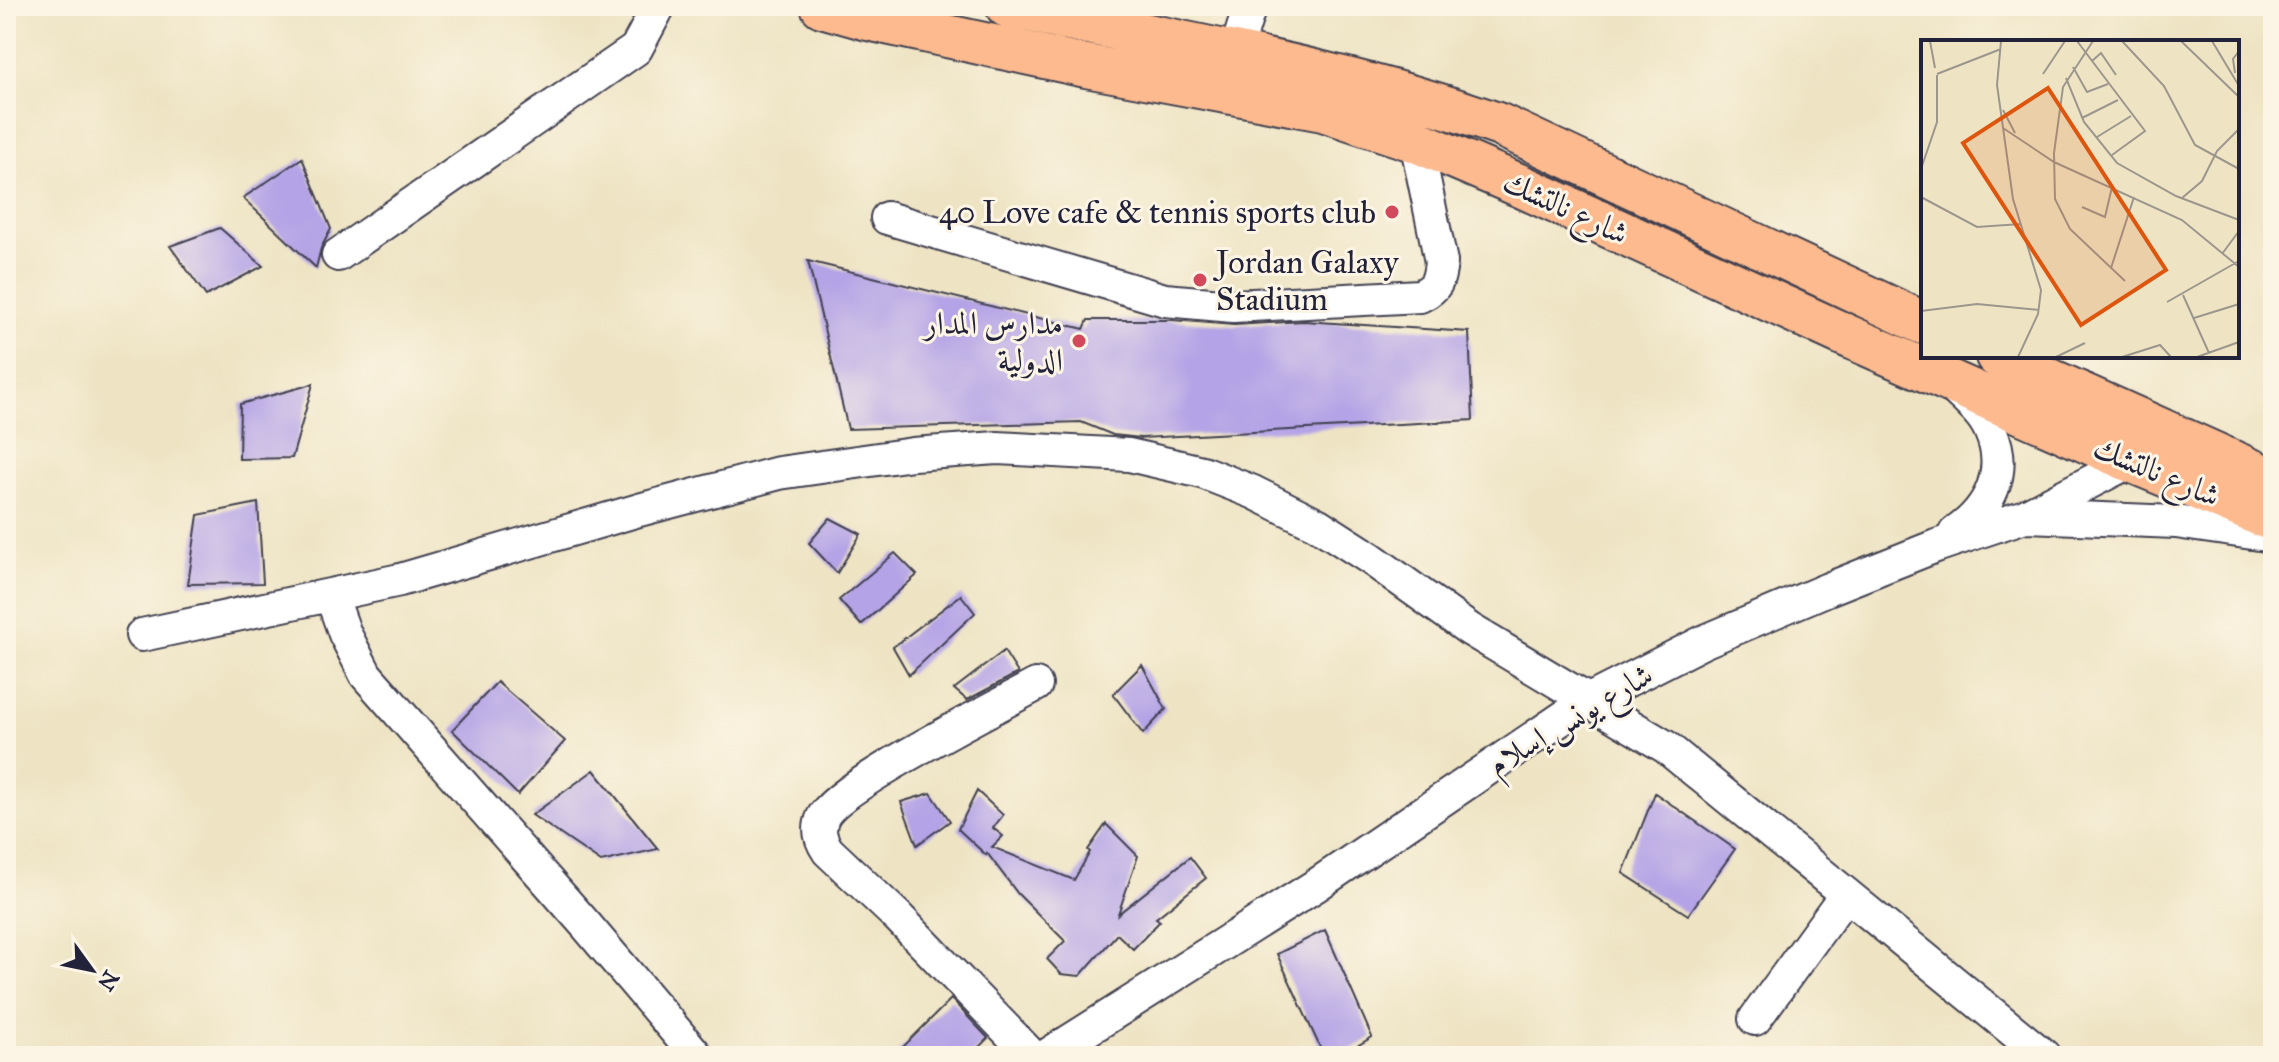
<svg xmlns="http://www.w3.org/2000/svg" width="2279" height="1062" font-family="'IM FELL Great Primer',Amiri,serif">
<style>
.building{fill:#b4a3e6}
.lines{fill:none;stroke-linecap:round;stroke-linejoin:round}
.minor-casing{stroke:#413f50;stroke-width:36}
.major-casing{stroke:#413f50;stroke-width:46}
.minor{stroke:#fff;stroke-width:32}
.major{stroke:#fcba8e;stroke-width:42}
.poi-dot{fill:#d1495b;stroke:#fcf5e5;stroke-width:3}
.labels{text-anchor:middle;stroke-width:6;stroke-linejoin:round;paint-order:stroke}
.street-label{font-size:32px;fill:#22223b;stroke:#fcf5e5}
.poi-label{font-size:32px;fill:#22223b;stroke:#fcf5e5;text-anchor:end}
.inset-road{fill:none;stroke:#9c968d;stroke-width:2}
.view{fill:#de560e;fill-opacity:0.15;stroke:#de560e;stroke-width:4}
.inset-edge{fill:none;stroke:#22223b;stroke-width:4}
</style>
<rect width="100%" height="100%" fill="#fcf5e5"/>
<filter id="ink" filterUnits="userSpaceOnUse"><feTurbulence type="fractalNoise" baseFrequency=".0125" numOctaves="2"/><feDisplacementMap in="SourceGraphic" scale="16" xChannelSelector="R" yChannelSelector="G"/><feConvolveMatrix kernelMatrix="1 2 1 2 8 2 1 2 1" color-interpolation-filters="sRGB"/></filter>
<filter id="wash" filterUnits="userSpaceOnUse"><feTurbulence type="fractalNoise" baseFrequency=".006" numOctaves="4" result="noise"/><feDisplacementMap in="SourceGraphic" scale="32" xChannelSelector="R" yChannelSelector="G"/><feGaussianBlur stdDeviation="1.8" result="paint"/><feColorMatrix in="noise" values="0 0 0 0 0 0 0 0 0 0 0 0 0 0 0 0 0 1.4 0 .05"/><feComposite in="paint" operator="in"/></filter>
<g filter="url(#wash)">
<rect width="100%" height="100%" fill="#eee4c4"/>
<g id="blocks">
<path class="building" d="M302,158L331,229L321,248L316,268L243,198Z
M220,228L263,266L206,296L170,246Z
M808,261L1084,329L1088,320H1172L1234,325L1304,321L1469,332L1473,420L1141,438L1113,435L1081,422L848,429Z
M313,384L292,458L239,459L240,404Z
M258,503L263,583L188,584L198,515Z
M830,518L861,534L837,573L809,543Z
M895,553L917,575L861,625L839,600Z
M961,595L975,613L909,675L893,647Z
M1004,651L1018,673L967,700L954,689Z
M1142,665L1166,709L1143,734L1113,694Z
M497,682L565,741L518,795L452,730Z
M594,770L658,849L601,862L532,815Z
M977,791L1003,815L993,828L1003,836L992,847L1074,880L1090,852L1088,850L1106,824L1138,856L1118,914L1190,857L1206,878L1156,918L1160,921L1133,949L1117,934L1080,976L1061,974L1047,959L1065,941L1018,894L987,853L986,855L958,829Z
M931,793L950,821L917,845L901,802Z
M1655,793L1735,849L1688,915L1623,873Z
M1325,930L1372,1037L1340,1056H1324L1277,954Z
M951,999L988,1038L970,1056H894Z"/>
</g>
</g>
<g filter="url(#ink)">
<use href="#blocks" fill-opacity="0" stroke="#413f50" stroke-width="2"/>
<g class="lines">
<g class="minor-casing">
<path id="minor" d="M1235,54L1250,6
M887,218L1165,300L1233,306L1420,296C1437,288 1439,281 1441,262L1416,141
M338,255L636,49L659,6
M1953,387C1966,400 1983,413 1990,430C2009,471 1990,509 1955,533
M2028,516L2176,522L2273,536
M331,595L345,634L366,675L586,925L697,1056
M142,635L400,580L639,510L779,473L913,454L997,448L1129,455L1202,472L1253,492L1317,524L1370,558L1469,629L1666,747L2044,1056
M1755,1019L1846,894
M1032,1056L898,917L828,851C821,841 817,830 823,817C838,786 998,706 1036,685
M1046,1056L1315,886L1589,700L1703,642L1828,589L1936,546L2025,516L2144,454"/>
</g>
<g class="major-casing">
<path id="major" d="M822,6L868,19L1086,66L1323,110L1416,141L1521,186L1843,334L2131,461L2273,520
M1007,6C1172,42 1341,68 1500,125L1923,323
M1997,356L2273,480"/>
</g>
<use href="#minor" class="minor"/>
<use href="#major" class="major"/>
</g>
</g>
<g class="poi-dot">
<circle cx="1392" cy="212" r="8"/>
<circle cx="1200" cy="280" r="8"/>
<circle cx="1079" cy="341" r="8"/>
</g>
<g class="labels">
<g class="street-label">
<text transform="translate(1566 207) rotate(25)" y="11">شارع نالتشك</text>
<text transform="translate(2157 471) rotate(23)" y="11">شارع نالتشك</text>
<text transform="translate(1570 719) rotate(-31)" y="11">شارع يونس إسلام</text>
</g>
<g class="poi-label">
<text x="1376" y="223">40 Love cafe &amp; tennis sports club</text>
<text x="1216" y="273" text-anchor="start">Jordan Galaxy<tspan x="1216" dy="37">Stadium</tspan></text>
<text x="1063" y="334">مدارس المدار<tspan x="1063" dy="37">الدولية</tspan></text>
</g>
</g>
<g transform="translate(1921 40)">
<rect width="318" height="318" fill="#eee4c4"/>
<path class="inset-road" d="M9,1L14,28M80,1L76,45L92,159L120,250L117,274L97,317M156,1L224,91L191,115M172,1L142,47L133,113L134,159L149,189L204,241M201,1L243,46L274,105L318,129M260,1L318,57M291,1L318,46M171,21L180,13L195,35M152,27L166,52L187,44M314,33L312,19L318,11M16,34L80,9M122,34L144,1M145,38L163,82L196,123L255,156L318,180M82,70L94,93M161,78L197,60M82,88L133,122L261,180L318,227M176,97L210,76M0,129L16,82V35M0,157L56,187L100,184M261,158L281,141L296,111L318,89M161,167L184,177L191,147M301,214L318,191M190,228L213,157M262,255L288,313M246,262L318,221M0,271L56,264L118,270M273,278L318,264M135,317L164,303M201,317L239,305L250,317M276,317L318,302"/>
<path class="view" d="M127,48L245,230L160,285L42,103Z"/>
<rect width="318" height="318" class="inset-edge"/>
</g>
<rect width="2279" height="1062" fill="none" stroke="#fcf5e5" stroke-width="32"/>
<g transform="translate(92 970) rotate(123)" stroke="#fcf5e5" stroke-width="6" paint-order="stroke">
<path d="M0-6L14 30L0 20L-14 30Z" fill="#22223b"/>
<text y="-12" font-size="22" font-weight="bold" text-anchor="middle" fill="#22223b">N</text>
</g>
</svg>
